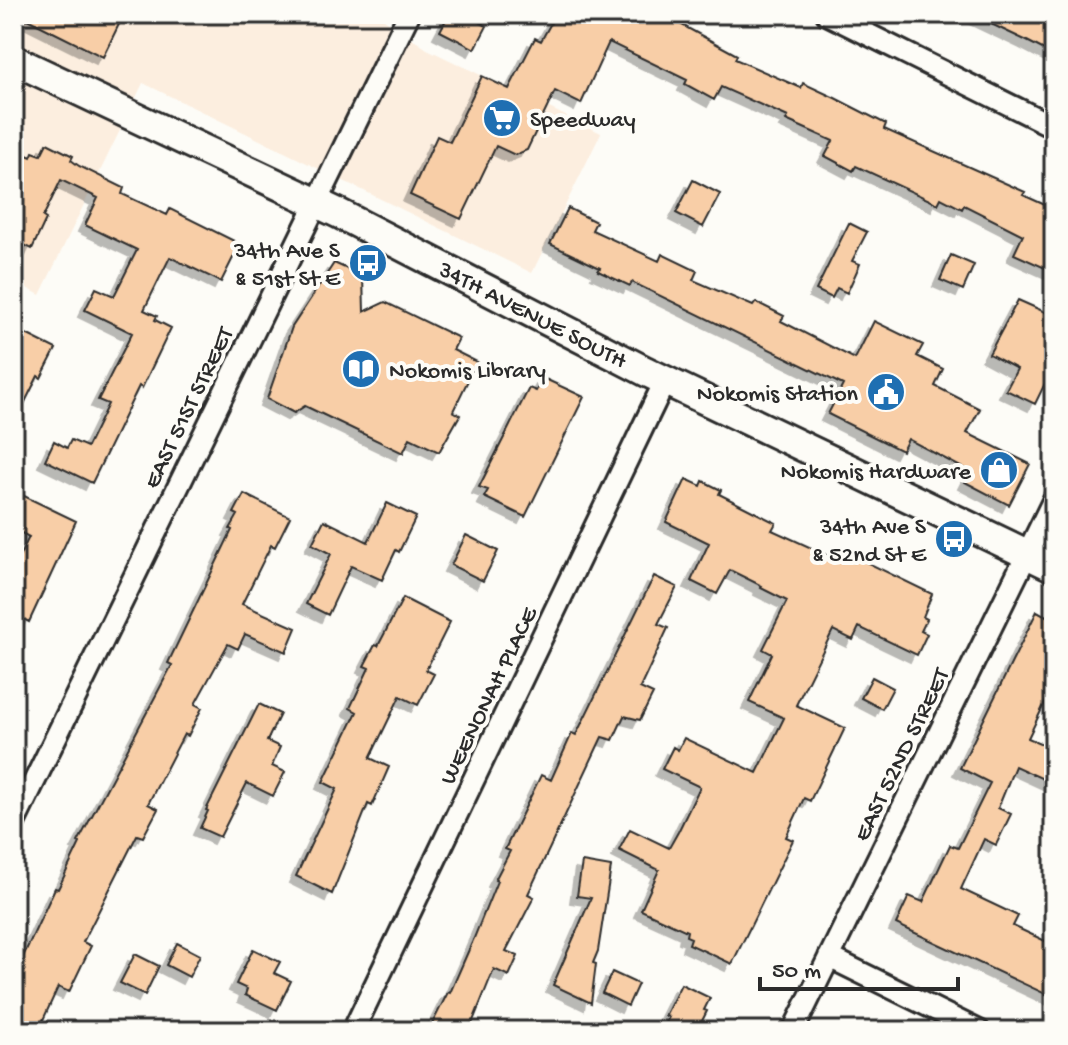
<svg xmlns="http://www.w3.org/2000/svg" width="1068" height="1045" font-family="'Gochi Hand',sans-serif">
<style>
.built{fill:#fceedf}
.building{fill:#f8cea7;stroke:#2b2b2b;stroke-width:2;filter:url(#shadow)}
.lines{fill:none;stroke-linecap:round;stroke-linejoin:round}
.street-casing{stroke:#2b2b2b;stroke-width:26}
.secondary-casing{stroke:#2b2b2b;stroke-width:34}
.street{stroke:#fdfcf7;stroke-width:20}
.secondary{stroke:#fdfcf7;stroke-width:28}
.labels{text-anchor:middle;stroke-width:8;stroke-linejoin:round;paint-order:stroke}
.poi-label{font-size:24px;fill:#2b2b2b;stroke:#fdfcf7;text-anchor:end}
.street-label{font-size:24px;fill:#2b2b2b;stroke:#fdfcf7}
</style>
<defs>
<filter id="shadow"><feDropShadow dx="-7" dy="7" stdDeviation="0" flood-color="#0004"/></filter>
</defs>
<rect width="100%" height="100%" fill="#fdfcf7"/>
<filter id="ink" filterUnits="userSpaceOnUse"><feTurbulence type="fractalNoise" baseFrequency=".0125" numOctaves="2"/><feDisplacementMap in="SourceGraphic" scale="16" xChannelSelector="R" yChannelSelector="G"/><feConvolveMatrix kernelMatrix="1 2 1 2 8 2 1 2 1" color-interpolation-filters="sRGB"/></filter>
<g filter="url(#ink)">
<path class="built" d="M14,14H377L427,49L601,133L532,273L143,83L40,295L14,281Z"/>
<path class="building" d="M17,14H124L103,57Z
M449,14H465L487,26L475,49L440,31Z
M556,14H662L737,55L735,59L801,88L803,83L835,98L886,124L884,129L1025,192L1023,195L1054,209V272L1014,254L1023,235L964,205L962,209L941,198L938,204L856,166L853,171L825,156L833,141L786,120L788,117L721,87L714,100L685,84L687,80L609,42L581,104L555,91L527,150L515,155L496,146L461,219L410,195L437,136L450,142L482,76L509,89L535,38L541,41Z
M970,14H1054V55L1025,40Z
M47,143L73,156L71,160L79,166L124,188L122,194L167,215L170,209L240,244L221,282L170,257L144,310L157,316L155,320L171,328L142,388L139,386L92,483L45,460L54,441L67,448L71,440L87,447L108,404L98,400L132,333L85,310L96,288L114,296L137,250L85,225L98,198L61,180L43,217L46,219L32,249L14,240V149L31,157L33,152L41,155Z
M693,180L720,194L703,227L676,213Z
M568,208L596,222L592,230L659,261L662,254L697,271L693,280L753,306L756,302L784,316L781,321L855,359L874,321L923,345L917,356L943,369L935,386L980,409L967,433L1030,464L1009,505L965,482L970,472L908,439L902,451L828,414L843,385L632,282L630,286L598,271L600,268L550,244Z
M849,223L867,232L852,261L860,264L847,293L837,288L832,298L816,290Z
M951,255L974,265L963,290L940,280Z
M334,263L363,276L364,312L385,302L459,338L453,350L477,362L453,411L460,415L439,452L410,438L403,453L305,406L294,413L267,399L292,327Z
M1018,300L1054,316V365L1035,404L1006,390L1017,369L989,354Z
M14,328L56,349L41,378L38,376L14,424Z
M543,378L584,397L525,517L484,497L488,490L479,487L529,388L536,391Z
M686,479L701,486L703,481L721,490L719,494L776,523L772,530L842,562L844,557L854,562L856,557L932,594L923,617L927,619L921,631L927,634L917,655L859,627L853,640L833,630L796,705L845,728L810,801L804,798L786,837L793,840L732,964L689,944L691,938L686,936L687,931L641,910L659,870L619,850L630,829L669,848L678,832L700,787L662,769L673,747L678,750L684,738L757,773L784,718L749,702L772,654L763,649L787,601L761,588L762,586L730,570L717,594L691,581L709,543L666,522Z
M244,494L290,517L275,547L271,545L242,604L296,628L286,652L245,634L238,649L228,644L195,704L202,708L188,736L184,734L148,804L158,809L143,837L137,835L83,942L91,946L69,992L58,987L38,1031H14V976L55,888L58,889L80,843L78,842L172,665L168,663L232,530L230,529L238,515L234,513Z
M22,495L76,521L29,622L14,614V568L29,537L14,529V511Z
M387,503L416,517L399,552L396,550L382,580L351,566L328,615L306,604L331,554L312,544L324,520L368,542Z
M466,535L498,551L483,581L451,565Z
M654,576L677,587L658,624L668,628L640,688L653,694L640,720L624,716L613,740L602,737L528,894L534,897L506,951L518,956L509,976L494,969L469,1031H446L432,1024L448,992L450,993L474,938L497,881L495,880L510,851L505,849L541,775L551,780L572,733L576,735Z
M403,598L450,622L426,670L434,674L418,705L400,696L370,758L389,767L372,806L368,804L332,894L296,876L337,789L323,782L357,712L350,708L369,668L364,666L375,645L378,646Z
M1037,611L1054,620V684L1028,738L1054,749V784L1015,766L998,808L1011,814L996,845L984,839L961,889L1018,916L1013,926L1054,945V998L896,924L909,896L923,902L950,845L958,848L990,783L960,768Z
M872,677L893,688L882,709L861,698Z
M259,704L280,714L267,741L280,747L272,766L285,772L273,796L247,783L220,837L200,828L208,811L206,810Z
M582,862L611,867L598,951L593,963L596,964L591,1003L553,985L591,898L577,896Z
M177,943L200,955L189,977L166,965Z
M253,949L280,962L274,973L291,981L277,1010L245,995L247,989L236,984Z
M135,954L159,966L145,995L120,983Z
M612,972L638,984L628,1006L602,993Z
M681,984L710,998L704,1010L707,1011L697,1031H662L669,1017L665,1016Z"/>
<g class="lines">
<g class="street-casing">
<path id="street" d="M827,14L1054,127
M14,823L409,14
M829,957L979,1031
M353,1031L665,381
M793,1031L1054,499"/>
</g>
<g class="secondary-casing">
<g id="secondary">
<path id="s1" d="M14,60L338,213L645,371L1054,567"/>
</g>
</g>
<use href="#street" class="street"/>
<use href="#secondary" class="secondary"/>
</g>
</g>
<defs>
<g id="supermarket-disc" transform="scale(2)"><circle r="9.5" fill="#1f6fb2" stroke="#fdfcf7"/><path d="M-6-5.5h2.5l.6 2H6L4.5 2H-2.5L-4.4-4H-6ZM-1.5 3.2a1.3 1.3 0 1 0 .1 0ZM3 3.2a1.3 1.3 0 1 0 .1 0Z" fill="#fff"/></g>
<g id="bus-disc" transform="scale(2)"><circle r="9.5" fill="#1f6fb2" stroke="#fdfcf7"/><path d="M-5-6H5V4H4V6H2V4H-2V6H-4V4H-5ZM-3.5-4V0h7V-4ZM-3.5 1.2v1.5H-2V1.2ZM2 1.2v1.5H3.5V1.2Z" fill="#fff"/></g>
<g id="library-disc" transform="scale(2)"><circle r="9.5" fill="#1f6fb2" stroke="#fdfcf7"/><path d="M-6-4Q-3-5.5-.7-3.5V5Q-3 3-6 4ZM6-4Q3-5.5 .7-3.5V5Q3 3 6 4Z" fill="#fff"/></g>
<g id="civic-disc" transform="scale(2)"><circle r="9.5" fill="#1f6fb2" stroke="#fdfcf7"/><path d="M-.6-6.5H3V-4.5H.6V-3L4-1V1h2V6H-6V1h2V-1L-.6-3ZM-1.2 2.5V6h2.4V2.5Z" fill="#fff"/></g>
<g id="shop-disc" transform="scale(2)"><circle r="9.5" fill="#1f6fb2" stroke="#fdfcf7"/><path d="M-5-2.5h2.3a2.7 3.5 0 0 1 5.4 0H5L5.5 6h-11ZM-1.5-2.5h3a1.5 2.3 0 0 0-3 0Z" fill="#fff"/></g>
</defs>
<g fill-rule="evenodd">
<use href="#supermarket-disc" x="502" y="118"/>
<use href="#bus-disc" x="368" y="263"/>
<use href="#library-disc" x="361" y="369"/>
<use href="#civic-disc" x="886" y="392"/>
<use href="#shop-disc" x="999" y="470"/>
<use href="#bus-disc" x="954" y="539"/>
</g>
<g class="labels">
<g class="poi-label">
<text x="530" y="126" text-anchor="start">Speedway</text>
<text x="340" y="257">34th Ave S<tspan x="340" dy="28">&amp; 51st St E</tspan></text>
<text x="389" y="377" text-anchor="start">Nokomis Library</text>
<text x="858" y="400">Nokomis Station</text>
<text x="971" y="478">Nokomis Hardware</text>
<text x="926" y="533">34th Ave S<tspan x="926" dy="28">&amp; 52nd St E</tspan></text>
</g>
<g class="street-label">
<text dy="8" stroke="none"><textPath href="#s1" startOffset="578">34TH AVENUE SOUTH</textPath></text>
<text transform="translate(187 407) rotate(-64)" y="8">EAST 51ST STREET</text>
<text transform="translate(487 695) rotate(-64)" y="8">WEENONAH PLACE</text>
<text transform="translate(900 754) rotate(-64)" y="8">EAST 52ND STREET</text>
</g>
</g>
<rect width="1068" height="1045" fill="none" stroke="#fdfcf7" stroke-width="48"/>
<rect x="24" y="24" width="1020" height="997" fill="none" stroke="#2b2b2b" stroke-width="3" filter="url(#ink)"/>
<path d="M760 977v12h198v-12" fill="none" stroke="#2b2b2b" stroke-width="4"/>
<text x="772" y="977" font-size="24" fill="#2b2b2b" stroke="#fdfcf7" stroke-width="6" paint-order="stroke">50 m</text>
</svg>
